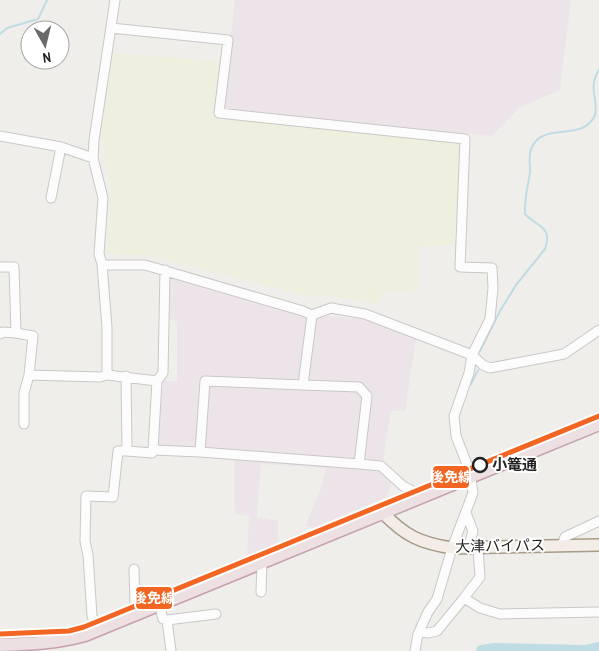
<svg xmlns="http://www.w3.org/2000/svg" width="599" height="651" font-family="'Archivo Narrow','Noto Sans JP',sans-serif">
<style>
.industrial{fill:#ede4e9}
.farmland{fill:#efefdf}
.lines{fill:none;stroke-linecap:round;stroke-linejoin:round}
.stream{stroke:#bfdbe3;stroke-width:2}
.river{stroke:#bfdbe3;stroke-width:12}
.minor-casing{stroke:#c9c8c7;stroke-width:11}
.major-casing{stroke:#a79c86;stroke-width:14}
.highway-casing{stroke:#c5a2ac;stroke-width:15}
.minor{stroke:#fdfcfc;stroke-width:9}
.major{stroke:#f3ede7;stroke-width:11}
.highway{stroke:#ece0e2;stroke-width:12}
.tram-1-casing{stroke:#fff;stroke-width:9}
.tram-1{stroke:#f26522;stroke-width:5}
.stop-dot{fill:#fff;stroke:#222;stroke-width:2.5}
.labels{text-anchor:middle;stroke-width:4;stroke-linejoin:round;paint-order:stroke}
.stop-label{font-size:15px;font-weight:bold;fill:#222;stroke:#fff;text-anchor:start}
.street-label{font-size:15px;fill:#222;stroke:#fff}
.line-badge{stroke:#fff;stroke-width:2}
.badge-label{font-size:14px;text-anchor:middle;font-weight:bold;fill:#fff}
</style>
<rect width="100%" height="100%" fill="#f0eeeb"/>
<path class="industrial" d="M235,0H571L560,90L520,107L492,136L222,110Z
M170,278L302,316H329L365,319L416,338L405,411H391L382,469L392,481L387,497L313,528L305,526L321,489L326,468L261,464L257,517L278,521V545L247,556L249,516L235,514L234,451L158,447L163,381H177V321L169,320Z"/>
<path class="farmland" d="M113,53L219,61L213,115L460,141L457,245L419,246L418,291L381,292L379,304L322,295L313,297L150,256L107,253L111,191L101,134Z"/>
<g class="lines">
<path class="stream" d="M0,34L7,28L38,19L47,0
M480,351L500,311L516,285L545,249C553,226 537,227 525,214C524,200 528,186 530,172C530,166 529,159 530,153C531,148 534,143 537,140C553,125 584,140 595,115C599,100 587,88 599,70
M471,384L478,370"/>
<path class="river" d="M482,651L495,649L585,651L599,648"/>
<g class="minor-casing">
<path id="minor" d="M115,0L94,140L93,158L103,198L99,254L102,264L107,265H145L303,311L312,315L331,308L365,314L472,355L483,365L490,368L564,354L599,330
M111,28L228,40L219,113L465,139L460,267L492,268L493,288L490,319L472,355L469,373L454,416L456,436L470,472L473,493L452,548L437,599L428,612L418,634L415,651
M0,136L61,147L93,158
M51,198L61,147
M102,264L107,328V375L157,381L163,373L165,270
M0,267H14L16,333L2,332L0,334
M16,333L33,336L29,375L100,377L107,375
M126,376L127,451L152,453L153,450L200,452
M303,385L205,381L200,452L359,464L367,396L359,387L303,385L312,315
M24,424V393L29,375
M153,450L157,381
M359,464L381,466L403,486L422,496
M466,513L473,531L468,548
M562,545L565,537L599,521
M478,548L480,577L464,598L480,608L500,614L599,612
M134,569L135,606L138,613
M261,592L262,562
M159,604L163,619L167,620L216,614
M167,620L171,651
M98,630L92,616L88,555L85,541L86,496L113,497L118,451H127
M419,632L428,633L437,631L464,598"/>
</g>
<g class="major-casing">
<path id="major" d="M382,512C405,536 420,543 452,548L599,545"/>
</g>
<g class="highway-casing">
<path id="highway" d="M0,645C29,644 56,643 85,635L599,424"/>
</g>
<use href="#minor" class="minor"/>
<use href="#major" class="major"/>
<use href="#highway" class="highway"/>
<g class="tram-1-casing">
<path id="tram-1" d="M0,634L69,631L84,627L599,416"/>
</g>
<use href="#tram-1" class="tram-1"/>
</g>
<circle class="stop-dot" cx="480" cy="465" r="7"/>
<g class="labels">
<g class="stop-label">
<text x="492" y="470">小篭通</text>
</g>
<g class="street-label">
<text transform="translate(500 546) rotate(-1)" y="5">大津バイパス</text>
</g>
</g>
<g class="line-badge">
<rect x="432" y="465" width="38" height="24" rx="5" fill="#f26522"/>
<rect x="135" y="586" width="38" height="24" rx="5" fill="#f26522"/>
</g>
<g class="badge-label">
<text x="451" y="482">後免線</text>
<text x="154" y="603">後免線</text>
</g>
<g transform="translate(45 45) rotate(172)"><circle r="24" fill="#ffffff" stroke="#a7a7a7"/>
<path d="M0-4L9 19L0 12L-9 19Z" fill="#6a6968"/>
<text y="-8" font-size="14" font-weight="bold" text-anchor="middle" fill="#222222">N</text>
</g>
</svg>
